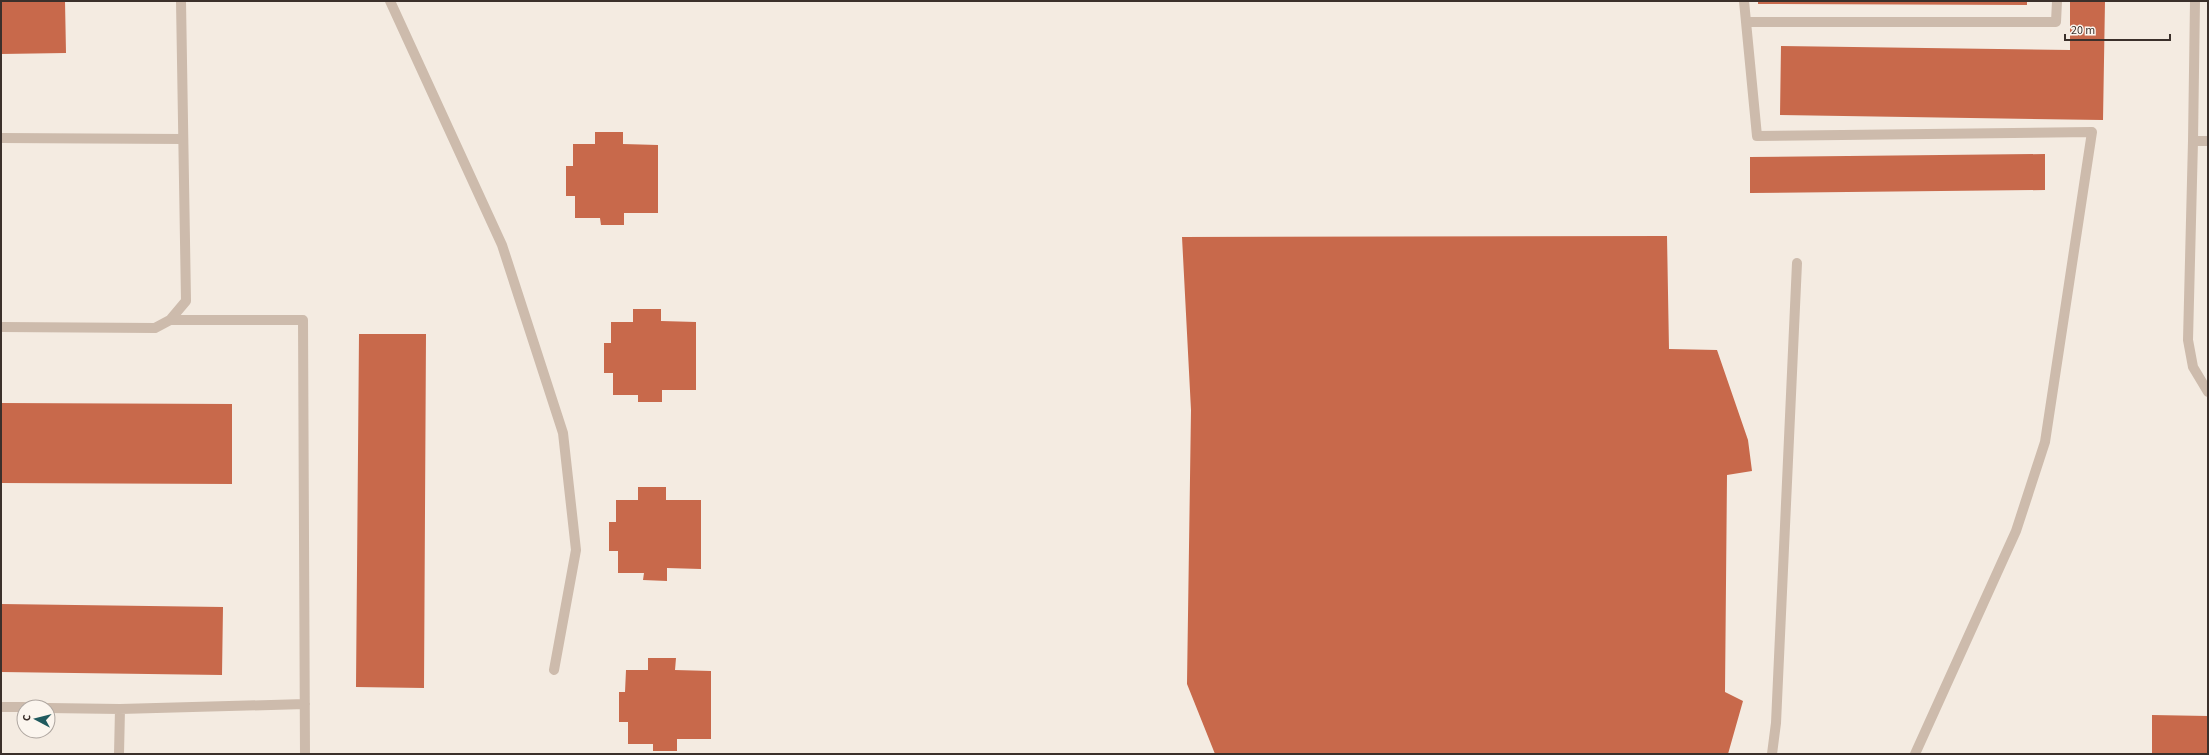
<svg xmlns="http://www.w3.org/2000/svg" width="2209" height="755" font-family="'Source Sans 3',sans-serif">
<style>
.building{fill:#c8694b}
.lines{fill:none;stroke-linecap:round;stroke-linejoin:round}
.minor{stroke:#cdbbac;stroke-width:10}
</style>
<rect width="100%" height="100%" fill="#f4ebe1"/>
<path class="building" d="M1,1H65L66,53L1,54Z
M1758,1H2027V5L1758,4Z
M2070,1H2105L2103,120L1780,115L1781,46L2070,50Z
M595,132H623V144L658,145V213H624V225H601L600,218H575V196H566V166H573V144H595Z
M2045,154V190L1750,193V157Z
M1667,236L1669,349L1717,350L1748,440L1752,471L1727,475L1725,692L1743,701L1728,754H1215L1187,684L1191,410L1182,237Z
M633,309H661V321L696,322V390H662V402H638V395H613V373H604V343H611V322H633Z
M359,334H426L424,688L356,687Z
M1,403L232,404V484L1,483Z
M638,487H666V500H701V569L667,568V581L643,580L644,573H618V551H609V522H616V500H638Z
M1,604L223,607L222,675L1,672Z
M648,658H676L675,670L711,671V739H677V751H653V744H628V722H619V692H625L626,670H648Z
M2152,715L2208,716V754H2152Z"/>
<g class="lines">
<path class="minor" d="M390,1L502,245L563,433L576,550L554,670
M1744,1L1757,136L2092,132L2045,442L2016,531L1915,754
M2195,1L2193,141H2208
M1746,22H2056L2057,1
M1,138L183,139
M2193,141L2188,340L2193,367L2208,392
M170,320H303L305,754
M1,327L155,328L170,320L186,301L181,1
M1,707H24
M48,708L120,709L305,704
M119,754L120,709
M1772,754L1776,723L1797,263"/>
</g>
<rect width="2209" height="755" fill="none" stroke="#3b302b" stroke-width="4"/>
<g transform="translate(36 719) rotate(277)"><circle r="19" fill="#fbf5ee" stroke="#aea6a0"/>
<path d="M0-3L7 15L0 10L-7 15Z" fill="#1f5a5e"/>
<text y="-6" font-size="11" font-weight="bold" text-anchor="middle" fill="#3b302b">С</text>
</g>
<path d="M2065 34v6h105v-6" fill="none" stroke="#3b302b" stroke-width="2"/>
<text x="2071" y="34" font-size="12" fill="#3b302b" stroke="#fbf5ee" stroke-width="3" paint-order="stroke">20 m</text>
</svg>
